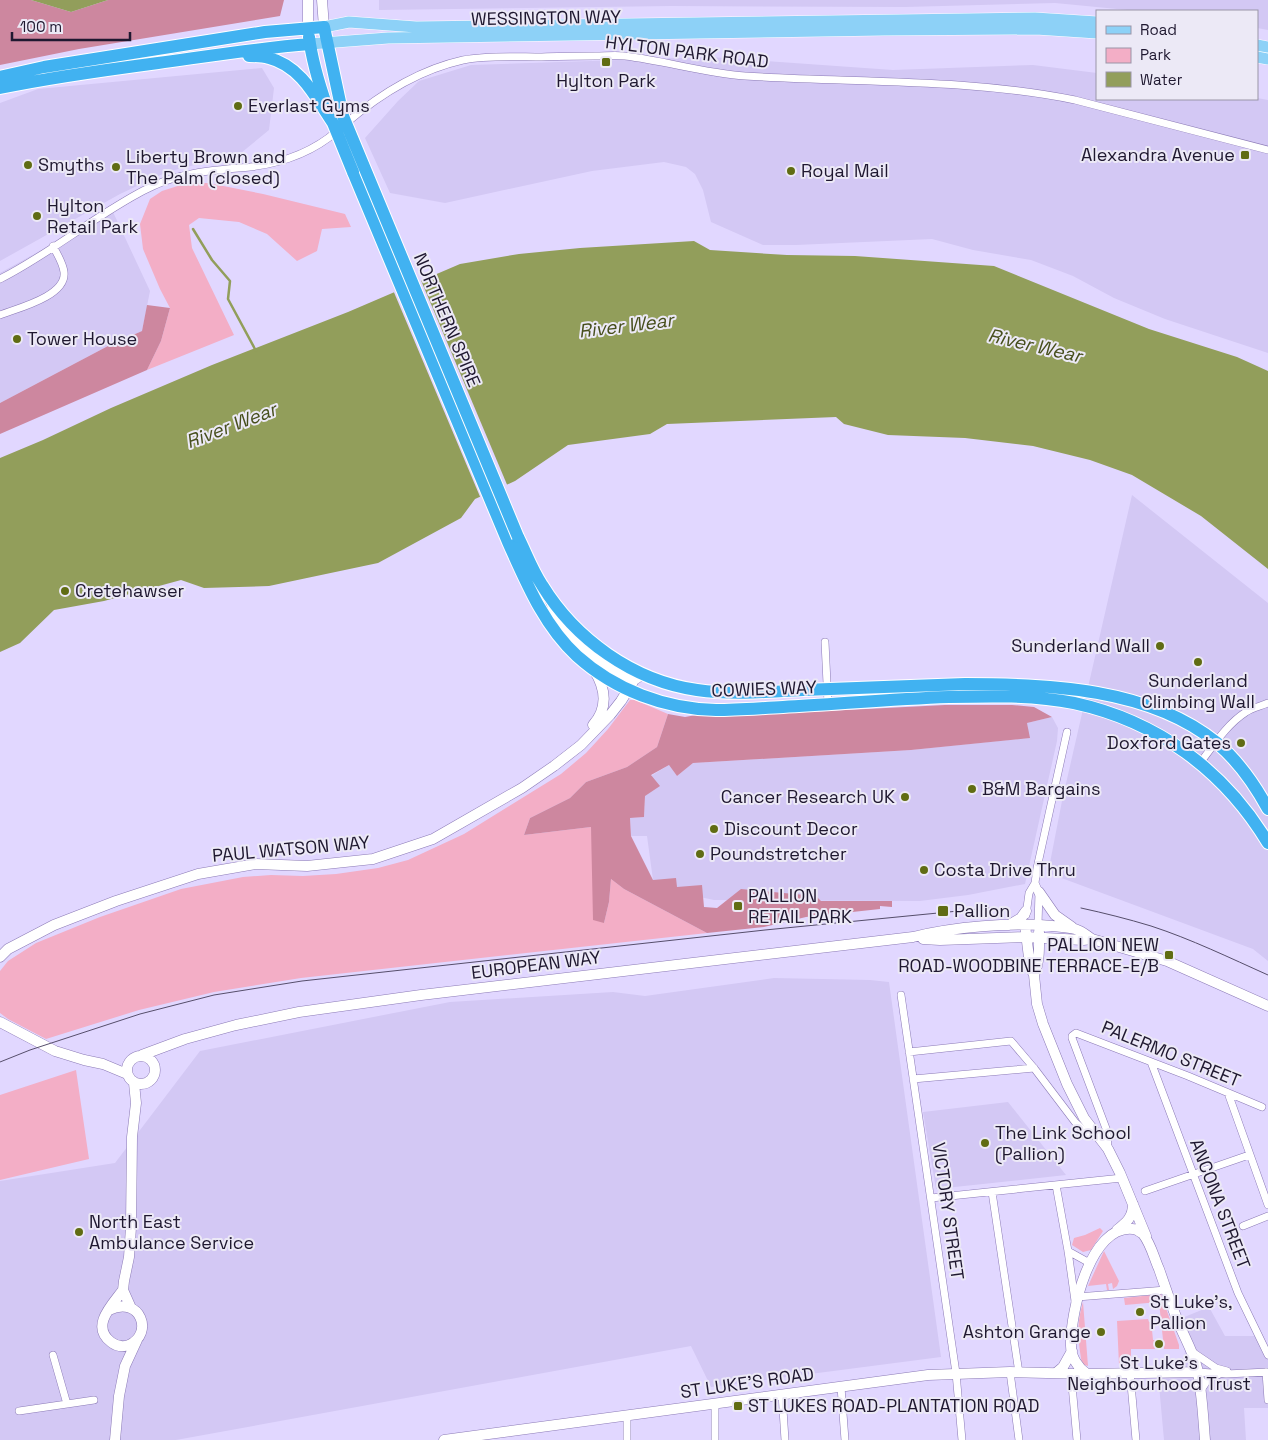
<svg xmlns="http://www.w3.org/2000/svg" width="1268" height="1440" font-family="'Space Grotesk',sans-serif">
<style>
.built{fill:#d3c8f4}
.green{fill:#f3aec6}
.forest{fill:#cd879f}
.water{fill:#929e5b}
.pier{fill:#e1d7ff}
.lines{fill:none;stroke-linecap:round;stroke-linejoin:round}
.stream{stroke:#929e5b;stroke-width:2.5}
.street-casing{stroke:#8b7ab6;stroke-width:8}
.secondary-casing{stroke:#8b7ab6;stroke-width:11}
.primary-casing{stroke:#fff;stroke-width:12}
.highway-casing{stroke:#fff;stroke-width:14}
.street{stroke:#fff;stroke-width:7}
.secondary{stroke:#fff;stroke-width:10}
.primary{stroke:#8dd1f7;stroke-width:11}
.highway{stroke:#41b2f1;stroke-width:12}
.tram{stroke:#564e6b;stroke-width:1}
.highway-bridge-casing{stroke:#fff;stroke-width:14;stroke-linecap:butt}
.highway-bridge{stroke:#41b2f1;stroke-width:12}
.poi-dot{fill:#606c13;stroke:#ece9f6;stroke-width:2}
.labels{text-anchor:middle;stroke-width:4;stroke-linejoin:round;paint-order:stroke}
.street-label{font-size:18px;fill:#1f1830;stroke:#ece9f6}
.poi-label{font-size:18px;fill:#1f1830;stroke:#ece9f6;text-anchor:start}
.water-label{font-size:19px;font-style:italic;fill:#474f1d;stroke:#ece9f6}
</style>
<rect width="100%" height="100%" fill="#e1d7ff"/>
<path class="built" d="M379,0H1268V30L1257,28V11H1138L1055,3L905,7L671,6L379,10Z
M710,57L893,70L1033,65L1097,73V99H1257V98L1268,100V353L1165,319L1114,298L1073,276L1031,260L973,250L932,239L796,245H763L711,222L703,190L695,174L686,167L664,162L592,171L445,203L390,193L365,138L398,101L419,81L471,65Z
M262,68L274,88L269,130L241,153L167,172L120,194L0,261V103L38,89Z
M113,212L150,291L142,331L108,346L0,403V273L65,237Z
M1132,495L1268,603V961L1253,949L1048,873L1062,801Z
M1052,717L1058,728L1057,741L1025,884L968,895L920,901L714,900L677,892L653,880L647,836H631L630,818L644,817L645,796L651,776L669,765L677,776L693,763L911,750L1029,738L1027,723Z
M774,978L870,980L889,982L941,1357L711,1387L691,1346L176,1440H0V1181L115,1163L200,1051L450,1002L613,992L645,996Z
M1008,1102L1066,1175L936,1189L923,1112Z
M1209,1307L1225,1336H1259L1268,1355V1408H1244L1246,1440H1164L1158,1374L1176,1368L1183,1358L1188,1344L1177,1320Z"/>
<path class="green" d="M187,183H208L263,194L345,214L351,227L322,229L317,251L297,261L267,234L239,222L199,218L189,225L192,248L234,335L147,370L161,341L170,308L160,289L143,249L140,224L150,199L162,191Z
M630,700H635L668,714L657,747L627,767L586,782L570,798L530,818L524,835L591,827L604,923L609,902L611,879L624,889L707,933L301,978L214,992L139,1010L46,1039L8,1019L0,1013V971L8,961L36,943L100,917L181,889L243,877L271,875L303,876L336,874L378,868L408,860L464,834L561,774L586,753L608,729Z
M76,1070L89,1159L0,1180V1095Z
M1100,1228L1103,1231L1091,1250L1083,1252L1072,1245L1074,1238L1085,1235Z
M1104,1251L1119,1281L1117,1286L1113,1289L1112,1283L1108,1284L1109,1290H1107L1106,1284L1088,1286Z
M1161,1294L1179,1345V1349H1164L1159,1302L1125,1305L1124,1298Z
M1083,1302L1088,1366L1082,1364C1078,1340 1076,1326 1083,1302Z
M1148,1319L1149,1322H1153L1154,1330H1152L1153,1340H1155V1349H1131V1358H1137L1136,1366L1119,1365L1117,1321Z"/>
<path class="forest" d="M0,0H31L71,12L108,0H284L280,16L79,49L0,65Z
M147,305L170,308L161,341L147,370L0,434V403L108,346L142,331Z
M945,705H1012L1034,707L1052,717L1027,723L1030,738L911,750L693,763L677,776L669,765L651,775L660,786L645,796L644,817L630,818L631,836L653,880L676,878L677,887L702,885L704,907L717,908L741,889L816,896L821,901H892V907L880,906V909L806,917L764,927L707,933L624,889L611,879L609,902L604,923L593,920L591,827L524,835L530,818L570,798L586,782L627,767L657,747L668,714L685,717L696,715L726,716Z"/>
<path class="water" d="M31,0H108L71,12Z
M694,241L710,250L787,255L855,256L994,266L1149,329L1237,357L1268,371V569L1201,516L1132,475L1090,460L1033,446L965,438L888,435L844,424L836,417L667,424L650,434L568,445L515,481L475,499L461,518L378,563L269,586L204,588L181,580L104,601L54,610L20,643L0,652V458L43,440L111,408L212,365L348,312L460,264L519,254L580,248Z"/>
<path class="pier" d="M420,278L508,487L481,499L393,290Z"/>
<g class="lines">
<path class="stream" d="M193,229L212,260L230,281L228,299L256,351"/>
<g class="street-casing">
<path id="street" d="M345,124C380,94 418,70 463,60C487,55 518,57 542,57C560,56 578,56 595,56C605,56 616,55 625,56C666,61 704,73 745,76C855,83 966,78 1075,100L1268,150
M0,279C36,261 72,234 107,212C131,197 155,182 182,176C205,170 228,169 250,167C282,163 313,152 337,131
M0,315C18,308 67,296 64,272C63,263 57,254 53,246
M825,642L828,704
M1200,763C1213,746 1227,724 1246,712C1252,708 1261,706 1268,703
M1026,915L1029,893L1035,883
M1038,925L1039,892L1035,883L1037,868L1067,732
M901,995L956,1373L962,1440
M909,1052L1011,1041L1034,1068L1075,1122L1089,1135L1097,1136
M1151,1062L1238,1293L1268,1355
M913,1079L1034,1068
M1228,1093L1268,1205
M1108,1149L1107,1131L1072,1038V1036L1076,1033L1188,1076L1262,1107
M1056,1185L1068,1251L1075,1301
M1145,1191L1249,1155
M992,1192L1019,1373
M931,1198L1122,1178
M1243,1226L1268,1216
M1068,1251L1086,1261H1091
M1077,1297L1166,1290
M1191,1351L1216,1368L1227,1371
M53,1355L67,1404L94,1400
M1010,1372L1019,1440
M1198,1372L1226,1374L1268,1372
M1266,1372L1268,1400
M1130,1373L1136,1440
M1071,1374L1077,1440
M841,1387L845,1440
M1201,1390L1209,1378L1218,1375
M782,1394L785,1440
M715,1404V1440
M19,1411L67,1404
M627,1440V1415"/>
</g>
<g class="secondary-casing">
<path id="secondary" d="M308,0V28
M322,0L324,27
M551,602L557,619L577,641L599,660L626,678L628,684V690
M593,725C608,708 606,689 594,670
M1039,892L1055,915L1072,927
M1009,925L1021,918L1026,911
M1025,925L1030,966L1034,975L1037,1004L1043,1024L1067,1084L1084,1118L1108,1149L1120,1173L1146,1236
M923,939L940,940L1026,937L1083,940L1092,939
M0,957L8,949L54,925L116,901L198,874L256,864L307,866L373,859L433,839L522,788L554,766L581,745L610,715L621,701L634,680L643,674
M1034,975C1040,961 1039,947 1039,932
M0,1022L55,1051L84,1060L103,1064L127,1074
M142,1055L185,1039L236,1025L299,1012L421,995L913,937C954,927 1010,922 1052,926C1060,927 1068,927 1075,929C1082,931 1086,935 1092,939L1167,961L1268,1006
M127 1070a14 14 0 1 1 28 0a14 14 0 1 1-28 0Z
M1117,1230C1127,1222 1133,1217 1133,1204
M131,1308L123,1290L124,1281L129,1257L131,1227L132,1137L136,1103L134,1083
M109,1310C141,1295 154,1334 129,1345C123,1347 116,1346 111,1342C90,1326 112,1305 123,1290
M1056,1373L1063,1367L1072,1351
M1087,1374C1078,1368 1071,1357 1071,1346C1070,1313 1090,1224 1133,1229C1136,1229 1140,1232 1143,1234C1151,1244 1154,1258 1159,1269C1165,1286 1170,1302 1177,1319C1183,1335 1193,1351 1197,1368C1202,1391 1203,1416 1205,1440
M115,1440L119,1396L125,1366L137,1340
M444,1440L928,1375L1010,1372L1087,1374L1198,1372"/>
</g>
<g class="primary-casing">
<path id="primary" d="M324,27L349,22L416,27L1035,18L1097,22
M310,44L388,38L884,30L1036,29L1097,33
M1257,45L1268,47
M1257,57L1268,59"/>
</g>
<g class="highway-casing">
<path id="highway" d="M309,37C312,61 319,84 327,107
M249,56C255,56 262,56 269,58C301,66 316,98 333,123
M0,77L44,67L265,32L324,27L343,116
M0,88C52,77 105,70 158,63C209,56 259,48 310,44
M353,172L508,542C526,582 544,626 577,656C615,690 665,709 716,710C738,710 761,708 783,707C838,704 893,699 949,697C990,696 1033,695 1074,703C1157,721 1224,770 1268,843
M518,537C526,553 532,570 542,585C575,639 633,681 697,690C731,695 768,692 803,690C857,688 911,686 965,684C1048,684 1150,688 1217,743C1238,761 1255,785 1268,809"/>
</g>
<use href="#street" class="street"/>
<use href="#secondary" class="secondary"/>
<use href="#primary" class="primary"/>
<use href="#highway" class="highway"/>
<path class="tram" d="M1081,908C1104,913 1128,919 1151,926C1191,939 1230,958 1268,975
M0,1062L30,1050L140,1014L214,995L302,981L765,930L989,908"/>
<g class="highway-bridge-casing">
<path id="highway-bridge" d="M343,116L518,537
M333,123L353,172"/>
</g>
<use href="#highway-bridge" class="highway-bridge"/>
</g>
<g class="poi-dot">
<rect x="601" y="57" width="10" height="10" rx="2.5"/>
<circle cx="238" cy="106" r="5"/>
<rect x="1240" y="150" width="10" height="10" rx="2.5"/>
<circle cx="28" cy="165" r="5"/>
<circle cx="116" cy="167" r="5"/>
<circle cx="791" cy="171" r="5"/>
<circle cx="37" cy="216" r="5"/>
<circle cx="17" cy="339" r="5"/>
<circle cx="65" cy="591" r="5"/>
<circle cx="1160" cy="646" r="5"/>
<circle cx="1198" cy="662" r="5"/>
<circle cx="1241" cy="743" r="5"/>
<circle cx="972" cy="789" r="5"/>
<circle cx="905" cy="797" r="5"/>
<circle cx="714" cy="829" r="5"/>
<circle cx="700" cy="854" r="5"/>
<circle cx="924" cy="870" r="5"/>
<rect x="733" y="901" width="10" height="10" rx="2.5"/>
<rect x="937" y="905" width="12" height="12" rx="2.5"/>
<rect x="1164" y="950" width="10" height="10" rx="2.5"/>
<circle cx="985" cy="1143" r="5"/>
<circle cx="79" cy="1232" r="5"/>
<circle cx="1140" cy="1312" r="5"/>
<circle cx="1101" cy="1332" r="5"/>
<circle cx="1159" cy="1344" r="5"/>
<rect x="733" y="1401" width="10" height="10" rx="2.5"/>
</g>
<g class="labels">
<g class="street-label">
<text transform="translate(546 18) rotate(-1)" y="6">WESSINGTON WAY</text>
<text transform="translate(687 52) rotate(7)" y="6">HYLTON PARK ROAD</text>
<text transform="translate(447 320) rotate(67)" y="6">NORTHERN SPIRE</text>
<text transform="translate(764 689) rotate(-2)" y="6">COWIES WAY</text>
<text transform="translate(291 849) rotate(-5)" y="6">PAUL WATSON WAY</text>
<text transform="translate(536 965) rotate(-7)" y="6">EUROPEAN WAY</text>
<text transform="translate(1171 1054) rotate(22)" y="6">PALERMO STREET</text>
<text transform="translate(1220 1204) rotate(69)" y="6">ANCONA STREET</text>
<text transform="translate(948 1211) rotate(82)" y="6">VICTORY STREET</text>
<text transform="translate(747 1383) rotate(-8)" y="6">ST LUKE'S ROAD</text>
</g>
<g class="poi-label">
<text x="606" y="87" text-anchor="middle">Hylton Park</text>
<text x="248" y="112">Everlast Gyms</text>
<text x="1235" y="161" text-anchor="end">Alexandra Avenue</text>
<text x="126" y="163">Liberty Brown and<tspan x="126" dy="21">The Palm (closed)</tspan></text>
<text x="38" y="171">Smyths</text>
<text x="801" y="177">Royal Mail</text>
<text x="47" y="212">Hylton<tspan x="47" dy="21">Retail Park</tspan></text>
<text x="27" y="345">Tower House</text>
<text x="75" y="597">Cretehawser</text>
<text x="1150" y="652" text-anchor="end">Sunderland Wall</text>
<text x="1198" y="687" text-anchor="middle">Sunderland<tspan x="1198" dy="21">Climbing Wall</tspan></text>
<text x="1231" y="749" text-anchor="end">Doxford Gates</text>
<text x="982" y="795">B&amp;M Bargains</text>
<text x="895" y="803" text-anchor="end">Cancer Research UK</text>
<text x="724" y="835">Discount Decor</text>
<text x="710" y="860">Poundstretcher</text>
<text x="934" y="876">Costa Drive Thru</text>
<text x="748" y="902">PALLION<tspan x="748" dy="21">RETAIL PARK</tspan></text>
<text x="954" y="917">Pallion</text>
<text x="1159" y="951" text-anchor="end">PALLION NEW<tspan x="1159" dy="21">ROAD-WOODBINE TERRACE-E/B</tspan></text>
<text x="995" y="1139">The Link School<tspan x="995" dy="21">(Pallion)</tspan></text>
<text x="89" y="1228">North East<tspan x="89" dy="21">Ambulance Service</tspan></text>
<text x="1150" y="1308">St Luke's,<tspan x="1150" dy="21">Pallion</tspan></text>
<text x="1091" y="1338" text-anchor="end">Ashton Grange</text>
<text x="1159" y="1369" text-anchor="middle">St Luke's<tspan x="1159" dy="21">Neighbourhood Trust</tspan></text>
<text x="748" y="1412">ST LUKES ROAD-PLANTATION ROAD</text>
</g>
<g class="water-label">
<text transform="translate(626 325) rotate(-7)" y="7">River Wear</text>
<text transform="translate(1035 345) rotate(13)" y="7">River Wear</text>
<text transform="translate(231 425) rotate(-21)" y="7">River Wear</text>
</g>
</g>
<rect x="1096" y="10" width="162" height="90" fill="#ece9f6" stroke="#9a95a7"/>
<rect x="1106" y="26" width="25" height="8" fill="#8dd1f7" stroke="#9a95a7"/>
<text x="1140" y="35" font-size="15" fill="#1f1830">Road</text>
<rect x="1106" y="48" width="25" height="15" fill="#f3aec6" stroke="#9a95a7"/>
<text x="1140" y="60" font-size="15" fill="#1f1830">Park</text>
<rect x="1106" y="72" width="25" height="15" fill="#929e5b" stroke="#9a95a7"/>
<text x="1140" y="85" font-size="15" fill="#1f1830">Water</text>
<path d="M12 32v8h118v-8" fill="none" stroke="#1f1830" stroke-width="2.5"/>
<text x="20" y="32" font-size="15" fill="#1f1830" stroke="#ece9f6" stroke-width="4" paint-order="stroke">100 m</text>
</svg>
